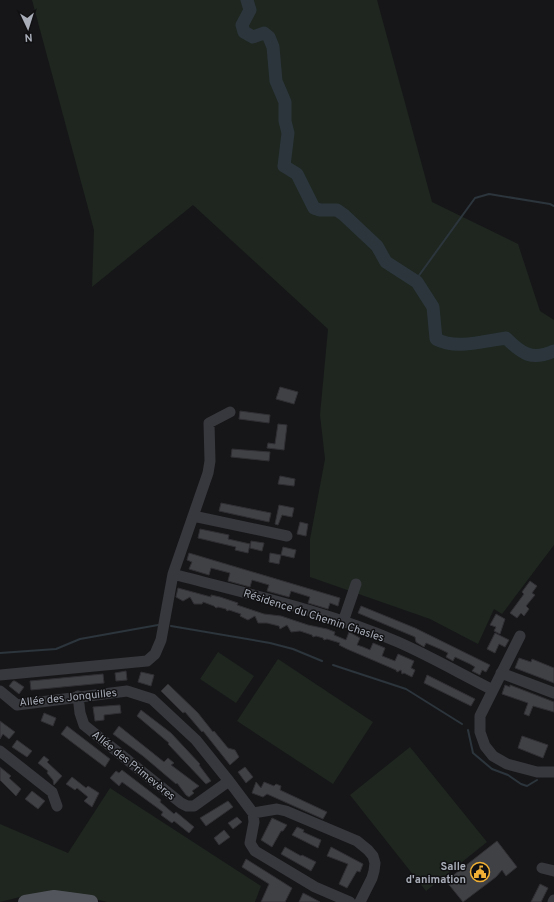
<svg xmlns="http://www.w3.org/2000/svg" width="554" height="902" font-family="Overpass,sans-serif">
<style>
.green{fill:#1e261f}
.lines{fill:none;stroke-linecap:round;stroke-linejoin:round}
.stream{stroke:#2c353c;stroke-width:2}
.river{stroke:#2c353c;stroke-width:13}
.building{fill:#404145;stroke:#303034}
.minor{stroke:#37383d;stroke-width:11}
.major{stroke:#53555c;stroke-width:14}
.labels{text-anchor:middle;stroke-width:3;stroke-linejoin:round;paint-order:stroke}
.street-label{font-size:11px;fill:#a8adb8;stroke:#111113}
.poi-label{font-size:11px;font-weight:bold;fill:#a8adb8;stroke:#111113;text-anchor:end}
</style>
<rect width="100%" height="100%" fill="#161618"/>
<path class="green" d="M32,0H377L432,202L518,244L540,311L554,320V545L502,614L494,609L478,644L430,619L310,577V539L325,459L320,415L328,329L193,205L92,287L94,230Z
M218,652L254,676L236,703L200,679Z
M278,659L373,722L333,784L237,721Z
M410,747L487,842L426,891L350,795Z
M110,788L261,886L255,902H107L70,893L28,895L0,902V824L68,853Z"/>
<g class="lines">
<path class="stream" d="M415,281L475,198L489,194L550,204L554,206
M171,626L270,643L293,649L322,661
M0,653L56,649L80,639L158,625
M333,665L406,689L462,724
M468,730L473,753L492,769L508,775L521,784L527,786L537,780"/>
<path class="river" d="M247,0L250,10L242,25L244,32L253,37L264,33L269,37L273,47L276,81L285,102V121L288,133L284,166L297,174L314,208L320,210H337L344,215L377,246L386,262L417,282L433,307L436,339C456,350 484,341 506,338C522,354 532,361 554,351"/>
</g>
<path class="building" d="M280,387L298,392L294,404L276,399Z
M240,411L270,415L269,423L239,419Z
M278,424L287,425L284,450L267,448L268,443L275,444Z
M232,449L270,452L269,461L231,457Z
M280,476L295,479L294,486L278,484Z
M221,503L271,513L269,522L219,511Z
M279,505L294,508L292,517L282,515L278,525L275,524Z
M300,522L308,524L306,536L297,534Z
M200,529L229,535L228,539L250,544L248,553L235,550L236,547L198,538Z
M251,541L264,543L262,551L250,548Z
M283,547L296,550L294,558L281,555Z
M189,553L340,598L338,606L330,603L328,609L308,603L310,597L291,591L289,597L267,591L269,585L252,580L250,587L228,581L230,573L211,568L209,575L189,569L192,562L187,560Z
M270,553L281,555L279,564L269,562Z
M530,581L537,586L532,593L535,595L526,606L529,609L524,616L521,613L517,618L510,613L524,594L522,592Z
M178,588L211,597V595L220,597L238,603L237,605L264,614L281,616L308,625L327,629L335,632L334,635L346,640L349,632L360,638L357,645L363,647L370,650L373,643L385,648L382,656L395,661L398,654L414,661L411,668L415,670L412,677L404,673L402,674L401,670L397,672L396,670L347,649L339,645L340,643L327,639L324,640L323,638L316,636L313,637L312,635L300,631L291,632L287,625L280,629L279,626L267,623H258L255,616L248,620L240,616L241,614L229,610L227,611L226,609L218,607L216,608L214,606L203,602L202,604H194L190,597L183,601L176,597Z
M361,606L415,628L490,665L486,672L482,670L480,675L472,671L475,667L470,664L455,657L453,661L446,657L448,653L440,649L426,643L424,647L416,642L415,637L358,613Z
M496,614L505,619L500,634L494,631L496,627L490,625Z
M495,633L509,640L505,647L499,644L495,653L487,649Z
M519,658L531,662L532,659L554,668V683L515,668Z
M126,671L127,680L116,681L115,673Z
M141,672L154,675L151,686L138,682Z
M103,674L104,683L31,690L30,681Z
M427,675L475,699L471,706L424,683Z
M13,681H15L24,687L19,694L9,686Z
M168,684L198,713L213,732L214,731L228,748L235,750L239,757L230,765L203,731L202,732L185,712L183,713L161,691Z
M505,685L510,687V685L554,702V712L533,706L529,716L524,714L528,703L502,694Z
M120,705L121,713L104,715V720L95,721L93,707Z
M141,710L171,733L200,764L199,765L211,781L206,784L168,744L169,743L137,716Z
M44,713L56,718L53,726L41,721Z
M0,721L15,732L9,739L3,734L0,739Z
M67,726L110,759L105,767L61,734Z
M119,726L164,762L168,758L174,763L171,765L199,786L192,791L194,793L189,797L186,795L177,783L176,784L143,756L113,734Z
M522,736L548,745L543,758L518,748Z
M17,740L32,751L27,757L12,747Z
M44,756L49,760L47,762L62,776L54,785L53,780L47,773L48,771L38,763Z
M0,767L11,776L9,778L21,789L16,796L0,780Z
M245,767L253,777L246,783L238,772Z
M122,770L161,800L160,802L174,814L176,812L194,827L189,833L174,821L172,823L161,815L163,812L122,782L119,786L110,778L116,771L119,773Z
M72,777L86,788L88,786L99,793L92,807L84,801L88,797L77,788L75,790L66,784Z
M256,782L261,788L264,782L274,786L276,784L281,786L280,790L327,812L323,819L267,794L263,797L252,793Z
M32,791L45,801L38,809L25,799Z
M228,801L233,807L206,826L200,818Z
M237,817L242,822L233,829L228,823Z
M272,818L287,825L283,831H281L272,847L261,840Z
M297,827L304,830L303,832L321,840L318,848L292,835Z
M224,830L230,837L219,845L214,838Z
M497,841L517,867L506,876L502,870L496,877L463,902L446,881Z
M285,847L301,856L302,855L316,862L311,871L281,854Z
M331,847L363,864L360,872L357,871L347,888L339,884L348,864L327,856Z
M246,859L292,888L285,902H261L269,884L242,867Z
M540,884L548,888L541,902H531Z
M303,893L309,896L320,902H299Z"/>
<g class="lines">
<path class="minor" d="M193,516L287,536
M173,574C248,594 326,611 398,642C430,656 461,674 493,690
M343,622L356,584
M520,636L480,716V732L485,746L493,756L507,764L537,772H554
M501,673L554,693
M0,675L147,661L155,654L161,640L173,574L208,473L210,461L209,423L230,412
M0,691L17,705L127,691L152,699L196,740L229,781L253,813L254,822L250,843L255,851L315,887L350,902
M78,696L80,713L84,725L181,803L187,806H194L229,781
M0,751L52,792L57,806
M253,813L277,809L286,811L357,841L368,850L373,856L375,863L374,871L372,878L360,902
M542,868L554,871
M553,902L554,900"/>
<path class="major" d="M25,902L54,897L91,902"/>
</g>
<defs>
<g id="civic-ring" transform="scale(1)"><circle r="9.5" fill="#111113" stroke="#f2b134" stroke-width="1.5"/><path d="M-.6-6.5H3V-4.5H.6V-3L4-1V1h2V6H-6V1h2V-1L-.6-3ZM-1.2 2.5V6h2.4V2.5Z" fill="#f2b134"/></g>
</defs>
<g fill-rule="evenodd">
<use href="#civic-ring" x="480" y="872"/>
</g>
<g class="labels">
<g class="street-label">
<text transform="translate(314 615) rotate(18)" y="4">Résidence du Chemin Chasles</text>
<text transform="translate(68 697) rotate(-6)" y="4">Allée des Jonquilles</text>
<text transform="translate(134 765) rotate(39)" y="4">Allée des Primevères</text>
</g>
<g class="poi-label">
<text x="466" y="870">Salle<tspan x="466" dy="13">d'animation</tspan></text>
</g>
</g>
<g transform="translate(28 28) rotate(176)" stroke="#111113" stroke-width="3" paint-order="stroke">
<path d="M0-3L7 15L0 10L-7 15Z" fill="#a8adb8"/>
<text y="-6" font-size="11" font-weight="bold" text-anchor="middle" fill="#a8adb8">N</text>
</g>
</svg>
